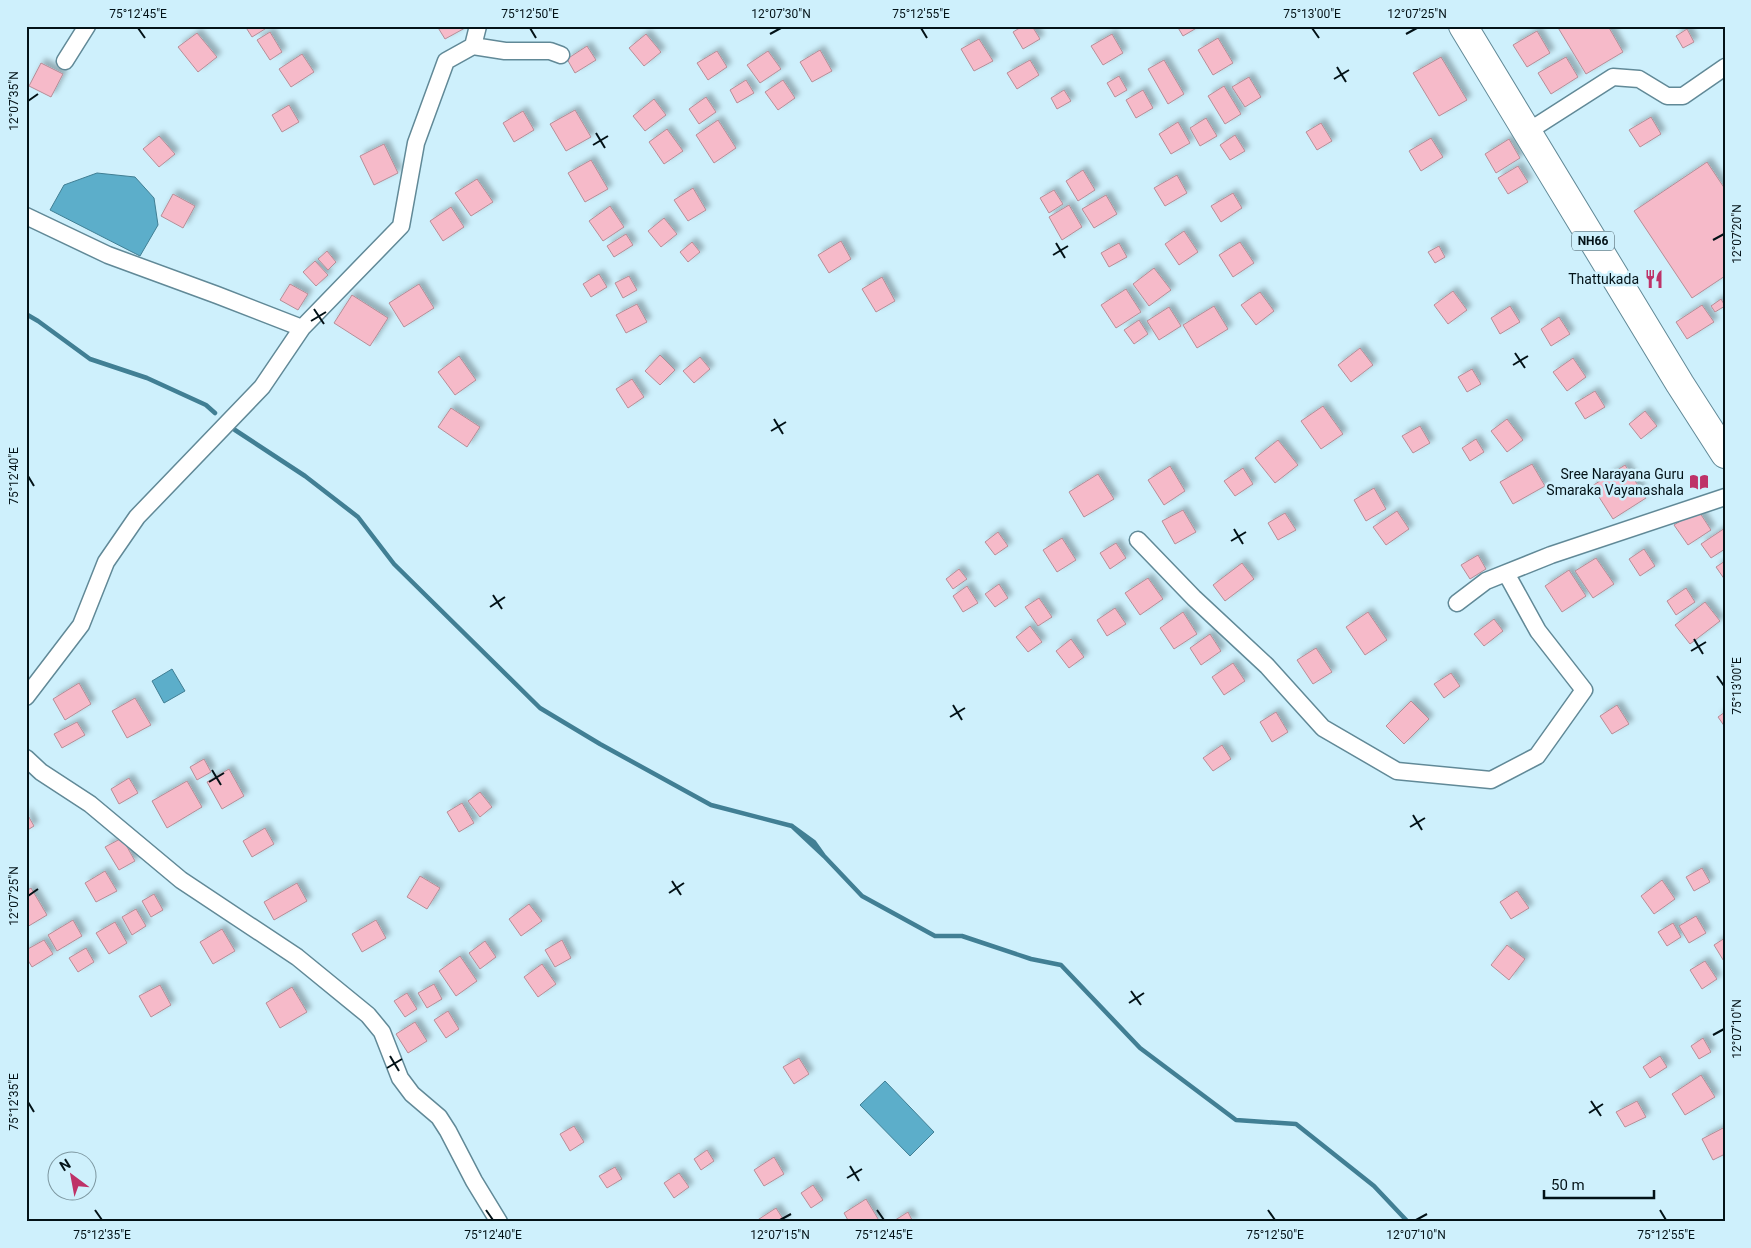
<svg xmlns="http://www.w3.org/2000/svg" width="1751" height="1248" font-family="Roboto,sans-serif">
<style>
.water{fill:#5caeca;stroke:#417f94}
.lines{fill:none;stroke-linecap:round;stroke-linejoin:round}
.stream{stroke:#417f94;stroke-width:4.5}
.building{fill:#f6bac9;stroke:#b58d97;filter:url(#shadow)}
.minor-casing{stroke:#618997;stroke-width:19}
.trunk-casing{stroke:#618997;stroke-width:30}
.minor{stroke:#fff;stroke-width:16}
.trunk{stroke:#fff;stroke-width:28}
.ticks{fill:none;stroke:#031217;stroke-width:2}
.labels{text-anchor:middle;stroke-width:5;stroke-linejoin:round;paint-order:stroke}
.shield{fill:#cef0fc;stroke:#40555c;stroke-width:1}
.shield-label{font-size:12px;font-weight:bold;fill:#031217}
.poi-label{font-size:14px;fill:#031217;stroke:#cef0fc;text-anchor:end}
.neatline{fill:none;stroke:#031217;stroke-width:2}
.ticks-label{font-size:12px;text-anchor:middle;fill:#031217}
</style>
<defs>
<filter id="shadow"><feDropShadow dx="4.5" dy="-4.5" stdDeviation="2.5" flood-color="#0004"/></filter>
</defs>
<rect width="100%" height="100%" fill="#cef0fc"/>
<path class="water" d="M97,173L135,177L154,198L158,225L140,256L50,210L64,185Z
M172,669L185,691L164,703L152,681Z
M885,1081L934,1132L910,1156L860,1105Z"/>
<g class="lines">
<path class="stream" d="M26,314L38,321L90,359L147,378L206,405L215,413
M235,430L305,476L358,517L394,564L540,708L600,744L711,805L792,826L814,842L824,856L792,826
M824,856L862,896L935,936H962L1031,959L1061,965L1140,1048L1236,1120L1296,1124L1374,1186L1408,1222"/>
</g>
<path class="building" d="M245,26H263L265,29L252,37Z
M437,26H464L465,28L445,39Z
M1023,26H1032L1040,39L1023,49L1013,32Z
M1177,26H1200L1183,36Z
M1557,26H1608L1623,52L1586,74Z
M1687,29L1694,42L1683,48L1676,36Z
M1537,31L1550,53L1527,67L1513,45Z
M270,32L282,52L270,60L257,40Z
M197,33L217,57L198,72L178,47Z
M646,34L661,52L644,66L629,48Z
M1112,34L1123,53L1103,65L1091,46Z
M1218,38L1233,63L1213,75L1198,50Z
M979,39L993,61L974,71L961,49Z
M587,46L596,60L575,73L567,59Z
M820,50L832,71L812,82L800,62Z
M717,51L727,67L708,80L697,63Z
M768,51L781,69L760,83L747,65Z
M302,54L314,72L291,87L279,69Z
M1441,57L1467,100L1439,116L1413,73Z
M1566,57L1578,77L1551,94L1538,73Z
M1030,60L1039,75L1017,89L1007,73Z
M1164,60L1184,94L1168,104L1148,69Z
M41,63L63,74L51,97L29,86Z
M1119,76L1127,90L1115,97L1107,83Z
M1249,77L1261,97L1245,107L1232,87Z
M746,80L754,93L737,103L730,90Z
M783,80L795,98L778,110L765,92Z
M1224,86L1241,114L1225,124L1208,96Z
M1064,90L1071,101L1057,109L1051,98Z
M1143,90L1153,108L1136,118L1126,100Z
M706,97L716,112L699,124L689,109Z
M654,99L666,115L645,131L633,116Z
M289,105L299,122L282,132L272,115Z
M575,110L591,137L566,151L550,124Z
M523,111L534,130L514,142L503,123Z
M1651,117L1661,134L1640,147L1629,130Z
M1206,118L1217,136L1200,146L1190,128Z
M718,120L736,148L714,163L696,135Z
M1178,122L1190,143L1171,154L1159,134Z
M1321,123L1332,141L1317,150L1306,132Z
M667,129L683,151L664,164L649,142Z
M1235,135L1245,151L1230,160L1220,145Z
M159,136L175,154L159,167L143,149Z
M1431,138L1443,157L1421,171L1409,151Z
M1509,139L1520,158L1496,173L1485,154Z
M384,144L398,173L374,185L360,156Z
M591,160L608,189L585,202L568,173Z
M1707,162L1725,189V276L1692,298L1634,211Z
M1518,166L1528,182L1508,194L1498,178Z
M1083,170L1095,190L1078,201L1066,181Z
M1177,175L1187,193L1165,206L1154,188Z
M477,179L493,202L471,216L455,193Z
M693,188L706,210L688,221L674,200Z
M1054,190L1063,204L1049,213L1040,198Z
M1233,193L1242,208L1221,222L1211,206Z
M173,194L195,206L183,228L161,216Z
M1106,195L1117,214L1094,228L1082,209Z
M1069,205L1082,227L1062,240L1049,217Z
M610,206L624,227L603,241L589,221Z
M451,207L464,227L443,241L430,221Z
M664,218L677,234L661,247L648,231Z
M1184,231L1198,252L1179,265L1165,244Z
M626,234L633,245L614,257L607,246Z
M841,241L851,259L829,273L818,255Z
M692,242L700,252L688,262L680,252Z
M1240,242L1254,263L1233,277L1219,255Z
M1119,243L1127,257L1109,267L1101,253Z
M1439,246L1445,257L1435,263L1428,252Z
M327,251L336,262L328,270L318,259Z
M315,261L328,275L316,286L303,272Z
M1154,268L1171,290L1149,306L1133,284Z
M599,274L607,287L591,297L583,284Z
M629,276L637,290L623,298L615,283Z
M882,277L895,301L876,312L862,289Z
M290,284L308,294L298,310L280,300Z
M419,284L434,308L404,327L389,303Z
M1126,289L1141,312L1116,328L1101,305Z
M1453,291L1467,310L1448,324L1434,305Z
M1260,292L1274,311L1256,325L1241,305Z
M352,295L388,318L370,346L334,323Z
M1721,299L1725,306L1715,312L1711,306Z
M637,304L647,322L626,333L616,315Z
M1702,305L1714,322L1687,339L1676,322Z
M1214,306L1228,329L1197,348L1183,325Z
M1510,306L1520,322L1500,334L1491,318Z
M1169,307L1181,326L1159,340L1147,321Z
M1559,317L1570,334L1551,346L1541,329Z
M1139,320L1148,334L1134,344L1124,330Z
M1360,348L1373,365L1351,382L1338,365Z
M660,355L675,370L660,385L645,371Z
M459,356L476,380L455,395L438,372Z
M700,357L710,369L694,383L683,371Z
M1573,358L1586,377L1567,391L1553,372Z
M1472,369L1481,384L1467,392L1458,377Z
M632,379L644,397L628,408L616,389Z
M1595,391L1605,407L1585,419L1575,403Z
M1323,406L1343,434L1321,449L1301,421Z
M451,408L480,427L467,447L438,427Z
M1645,411L1657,426L1641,439L1629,424Z
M1507,419L1523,440L1507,452L1491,431Z
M1420,426L1430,443L1413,453L1402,436Z
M1476,439L1484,452L1470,461L1462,448Z
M1278,440L1298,465L1275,483L1255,458Z
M1532,464L1545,486L1513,504L1500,482Z
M1625,465L1646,498L1613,519L1592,486Z
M1170,466L1185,491L1164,505L1148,480Z
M1243,468L1253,484L1235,496L1224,481Z
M1098,474L1114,499L1084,517L1069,492Z
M1374,488L1386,509L1366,521L1354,500Z
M1183,510L1196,532L1175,544L1162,521Z
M1698,510L1711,530L1688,545L1674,525Z
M1397,511L1409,529L1386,545L1373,527Z
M1285,513L1296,530L1278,540L1268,523Z
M1725,528V549L1711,558L1701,544Z
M998,532L1008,546L995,555L985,542Z
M1062,538L1076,560L1057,572L1043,550Z
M1116,543L1126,558L1110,569L1100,553Z
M1644,549L1655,566L1640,576L1629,559Z
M1478,555L1486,569L1470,579L1461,565Z
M1596,558L1614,584L1593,598L1575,571Z
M1725,561V580L1716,567Z
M1242,563L1254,579L1225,601L1213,585Z
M959,569L967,579L953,589L946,579Z
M1569,570L1586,596L1562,612L1545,586Z
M1148,578L1163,599L1140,615L1125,593Z
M999,584L1008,598L995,607L985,594Z
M967,586L978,603L963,612L953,596Z
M1686,588L1695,602L1676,615L1667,601Z
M1039,598L1052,617L1038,626L1025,607Z
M1705,602L1720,621L1690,644L1675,625Z
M1115,608L1126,624L1107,636L1097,620Z
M1183,612L1197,634L1174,649L1160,628Z
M1368,612L1387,640L1365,655L1346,627Z
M1494,619L1503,631L1484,646L1474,634Z
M1030,626L1042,642L1028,652L1016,637Z
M1210,634L1221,651L1201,665L1190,648Z
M1071,639L1084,657L1069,668L1056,651Z
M1316,648L1332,672L1313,684L1297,660Z
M1233,663L1245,681L1224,695L1212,677Z
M1451,673L1460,686L1444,698L1434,684Z
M79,683L91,704L65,720L53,699Z
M135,698L151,725L127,738L112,711Z
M1411,701L1429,719L1404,744L1386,726Z
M1617,705L1629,724L1612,734L1600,716Z
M1276,712L1288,732L1272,742L1260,722Z
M1725,712V727L1718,717Z
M77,722L85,735L62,748L54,734Z
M1222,745L1231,759L1213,771L1203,758Z
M204,759L211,772L197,780L190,767Z
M229,769L244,796L222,809L207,782Z
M129,778L138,793L119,804L111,789Z
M187,781L202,807L167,828L152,801Z
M480,792L492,807L480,817L468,801Z
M462,803L474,823L459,832L447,812Z
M26,812L34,826L26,831Z
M265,828L274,844L252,857L243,841Z
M122,838L135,861L119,870L105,847Z
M1702,868L1710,882L1694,891L1686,877Z
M105,871L117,891L96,902L85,883Z
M420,876L440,888L427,909L407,897Z
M1662,880L1675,899L1654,914L1641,896Z
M297,883L307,901L274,920L264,902Z
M31,888L47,915L27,927L26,891Z
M1517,891L1529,908L1511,919L1500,902Z
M154,894L163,910L151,917L142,901Z
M529,904L542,921L521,936L509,919Z
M136,909L146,926L132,935L122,917Z
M1696,916L1706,933L1689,943L1679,926Z
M73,920L82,936L57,951L48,935Z
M376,920L386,938L362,952L352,934Z
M115,922L127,943L109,954L96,933Z
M1673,923L1681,937L1667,946L1658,932Z
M222,929L235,951L213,964L200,942Z
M1725,938V963L1714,945Z
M44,940L53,954L32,967L26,957V950Z
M562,940L571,958L555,967L545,950Z
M485,941L496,957L480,969L469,953Z
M1507,945L1525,959L1509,980L1491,965Z
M86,948L94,962L78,972L69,958Z
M460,956L477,981L456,996L439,971Z
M1705,961L1717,979L1702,989L1690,970Z
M542,964L556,984L538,997L524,977Z
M434,984L442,999L427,1008L418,993Z
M160,985L171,1005L151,1017L139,996Z
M292,987L307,1012L280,1028L266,1003Z
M407,993L417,1009L405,1017L394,1001Z
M448,1011L459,1029L446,1038L434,1020Z
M415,1022L427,1041L408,1053L396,1034Z
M1703,1038L1711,1052L1699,1059L1691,1046Z
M1660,1056L1667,1067L1650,1078L1643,1067Z
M799,1058L809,1074L794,1084L783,1067Z
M1701,1075L1715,1097L1685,1115L1672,1094Z
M1637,1101L1646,1117L1625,1127L1616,1112Z
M574,1126L584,1142L570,1151L560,1134Z
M1725,1127V1154L1713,1160L1702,1139Z
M707,1150L714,1161L701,1170L694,1159Z
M774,1157L784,1174L764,1186L754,1170Z
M615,1167L622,1179L607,1188L599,1176Z
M679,1173L689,1187L674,1198L664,1183Z
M813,1185L823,1200L811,1208L801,1193Z
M866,1199L880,1222H849L844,1213Z
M776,1208L785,1222H756V1221Z
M908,1212L913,1222H892Z"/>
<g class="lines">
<g class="minor-casing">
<path id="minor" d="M473,46L505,51H550L561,55
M65,61L87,26
M1527,132L1613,77L1639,79L1667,96H1683L1725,67
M26,216L108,255L217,295L302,328
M1138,540L1194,598L1267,666L1323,728L1397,771L1491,780L1537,756L1584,690L1538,631L1506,573
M1457,603L1486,581L1551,555L1725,497
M26,697L81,625L106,562L137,517L262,387L302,328L401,226L416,143L446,61L473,46L478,26
M26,758L41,772L90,804L181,880L297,957L368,1015L382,1032L400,1078L412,1094L439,1117L448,1131L474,1181L499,1222"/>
</g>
<g class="trunk-casing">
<path id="trunk" d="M1463,26L1680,384L1725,454"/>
</g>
<use href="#minor" class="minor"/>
<use href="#trunk" class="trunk"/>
</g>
<path class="ticks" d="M138,28L145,38M530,28L536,38M921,28L927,38M1312,28L1319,38M770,34L781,28M1406,34L1417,28M1337,67L1346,82M1334,79L1349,70M28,101L38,94M596,133L605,148M593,145L608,136M1713,240L1724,234M1056,243L1065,258M1053,255L1068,246M314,309L324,324M311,321L326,312M1515,353L1525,368M1513,365L1528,356M774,419L783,434M771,431L786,422M28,476L34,486M1234,529L1243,544M1231,541L1246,532M493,595L502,609M490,607L505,597M1694,639L1703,654M1691,651L1706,642M1717,676L1724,686M953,705L962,720M950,717L965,708M212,770L221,785M209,782L224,773M1413,815L1422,830M1410,827L1425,818M672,881L681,895M669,893L684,883M28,896L38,889M1131,991L1141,1005M1129,1003L1144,993M1713,1035L1724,1029M390,1056L399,1071M387,1068L402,1059M1591,1101L1601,1116M28,1102L34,1112M1589,1113L1603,1104M850,1166L859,1181M847,1178L862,1169M95,1210L102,1220M486,1210L493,1220M877,1210L884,1220M1268,1210L1275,1220M1660,1210L1666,1220M780,1220L791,1214M1416,1220L1427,1214"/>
<defs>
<g id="restaurant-bare" transform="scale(1.5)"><path d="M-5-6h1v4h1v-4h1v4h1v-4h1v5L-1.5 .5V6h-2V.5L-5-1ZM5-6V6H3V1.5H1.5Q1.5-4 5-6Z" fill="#be3268" stroke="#cef0fc" stroke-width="2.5" paint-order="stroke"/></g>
<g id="library-bare" transform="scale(1.5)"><path d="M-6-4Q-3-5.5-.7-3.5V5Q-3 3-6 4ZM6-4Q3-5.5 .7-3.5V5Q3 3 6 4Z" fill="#be3268" stroke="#cef0fc" stroke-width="2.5" paint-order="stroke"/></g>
</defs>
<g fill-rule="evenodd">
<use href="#restaurant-bare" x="1654" y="279"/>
<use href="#library-bare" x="1699" y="482"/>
</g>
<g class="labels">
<rect class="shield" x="1572" y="231.5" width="42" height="19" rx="4"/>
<g class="shield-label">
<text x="1593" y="245">NH66</text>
</g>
<g class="poi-label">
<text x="1639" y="284">Thattukada</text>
<text x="1684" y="479">Sree Narayana Guru<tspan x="1684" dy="16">Smaraka Vayanashala</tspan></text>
</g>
</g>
<rect width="1751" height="1248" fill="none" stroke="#cef0fc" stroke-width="55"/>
<g transform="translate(72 1176) rotate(328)"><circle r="24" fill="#cef0fc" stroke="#7d97a0"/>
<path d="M0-4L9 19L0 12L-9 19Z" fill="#be3268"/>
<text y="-8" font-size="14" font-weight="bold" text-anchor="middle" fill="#031217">N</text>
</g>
<path d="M1544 1190v8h110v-8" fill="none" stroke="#031217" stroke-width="2.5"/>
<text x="1551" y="1190" font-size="15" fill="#031217" stroke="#cef0fc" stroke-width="4" paint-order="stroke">50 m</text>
<rect x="28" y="28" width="1696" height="1192" class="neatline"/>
<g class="ticks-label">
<text x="138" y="18">75°12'45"E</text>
<text x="530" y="18">75°12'50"E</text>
<text x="781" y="18">12°07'30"N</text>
<text x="921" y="18">75°12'55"E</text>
<text x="1312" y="18">75°13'00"E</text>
<text x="1417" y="18">12°07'25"N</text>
<text transform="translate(14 101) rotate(-90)" y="4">12°07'35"N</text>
<text transform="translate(1737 234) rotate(-90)" y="4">12°07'20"N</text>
<text transform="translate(14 476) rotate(-90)" y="4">75°12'40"E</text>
<text transform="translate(1737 686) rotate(-90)" y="4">75°13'00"E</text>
<text transform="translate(14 896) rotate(-90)" y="4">12°07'25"N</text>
<text transform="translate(1737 1029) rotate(-90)" y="4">12°07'10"N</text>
<text transform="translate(14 1102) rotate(-90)" y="4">75°12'35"E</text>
<text x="102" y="1239">75°12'35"E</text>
<text x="493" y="1239">75°12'40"E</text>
<text x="780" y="1239">12°07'15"N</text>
<text x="884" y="1239">75°12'45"E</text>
<text x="1275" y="1239">75°12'50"E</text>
<text x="1416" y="1239">12°07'10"N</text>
<text x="1666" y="1239">75°12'55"E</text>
</g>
</svg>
